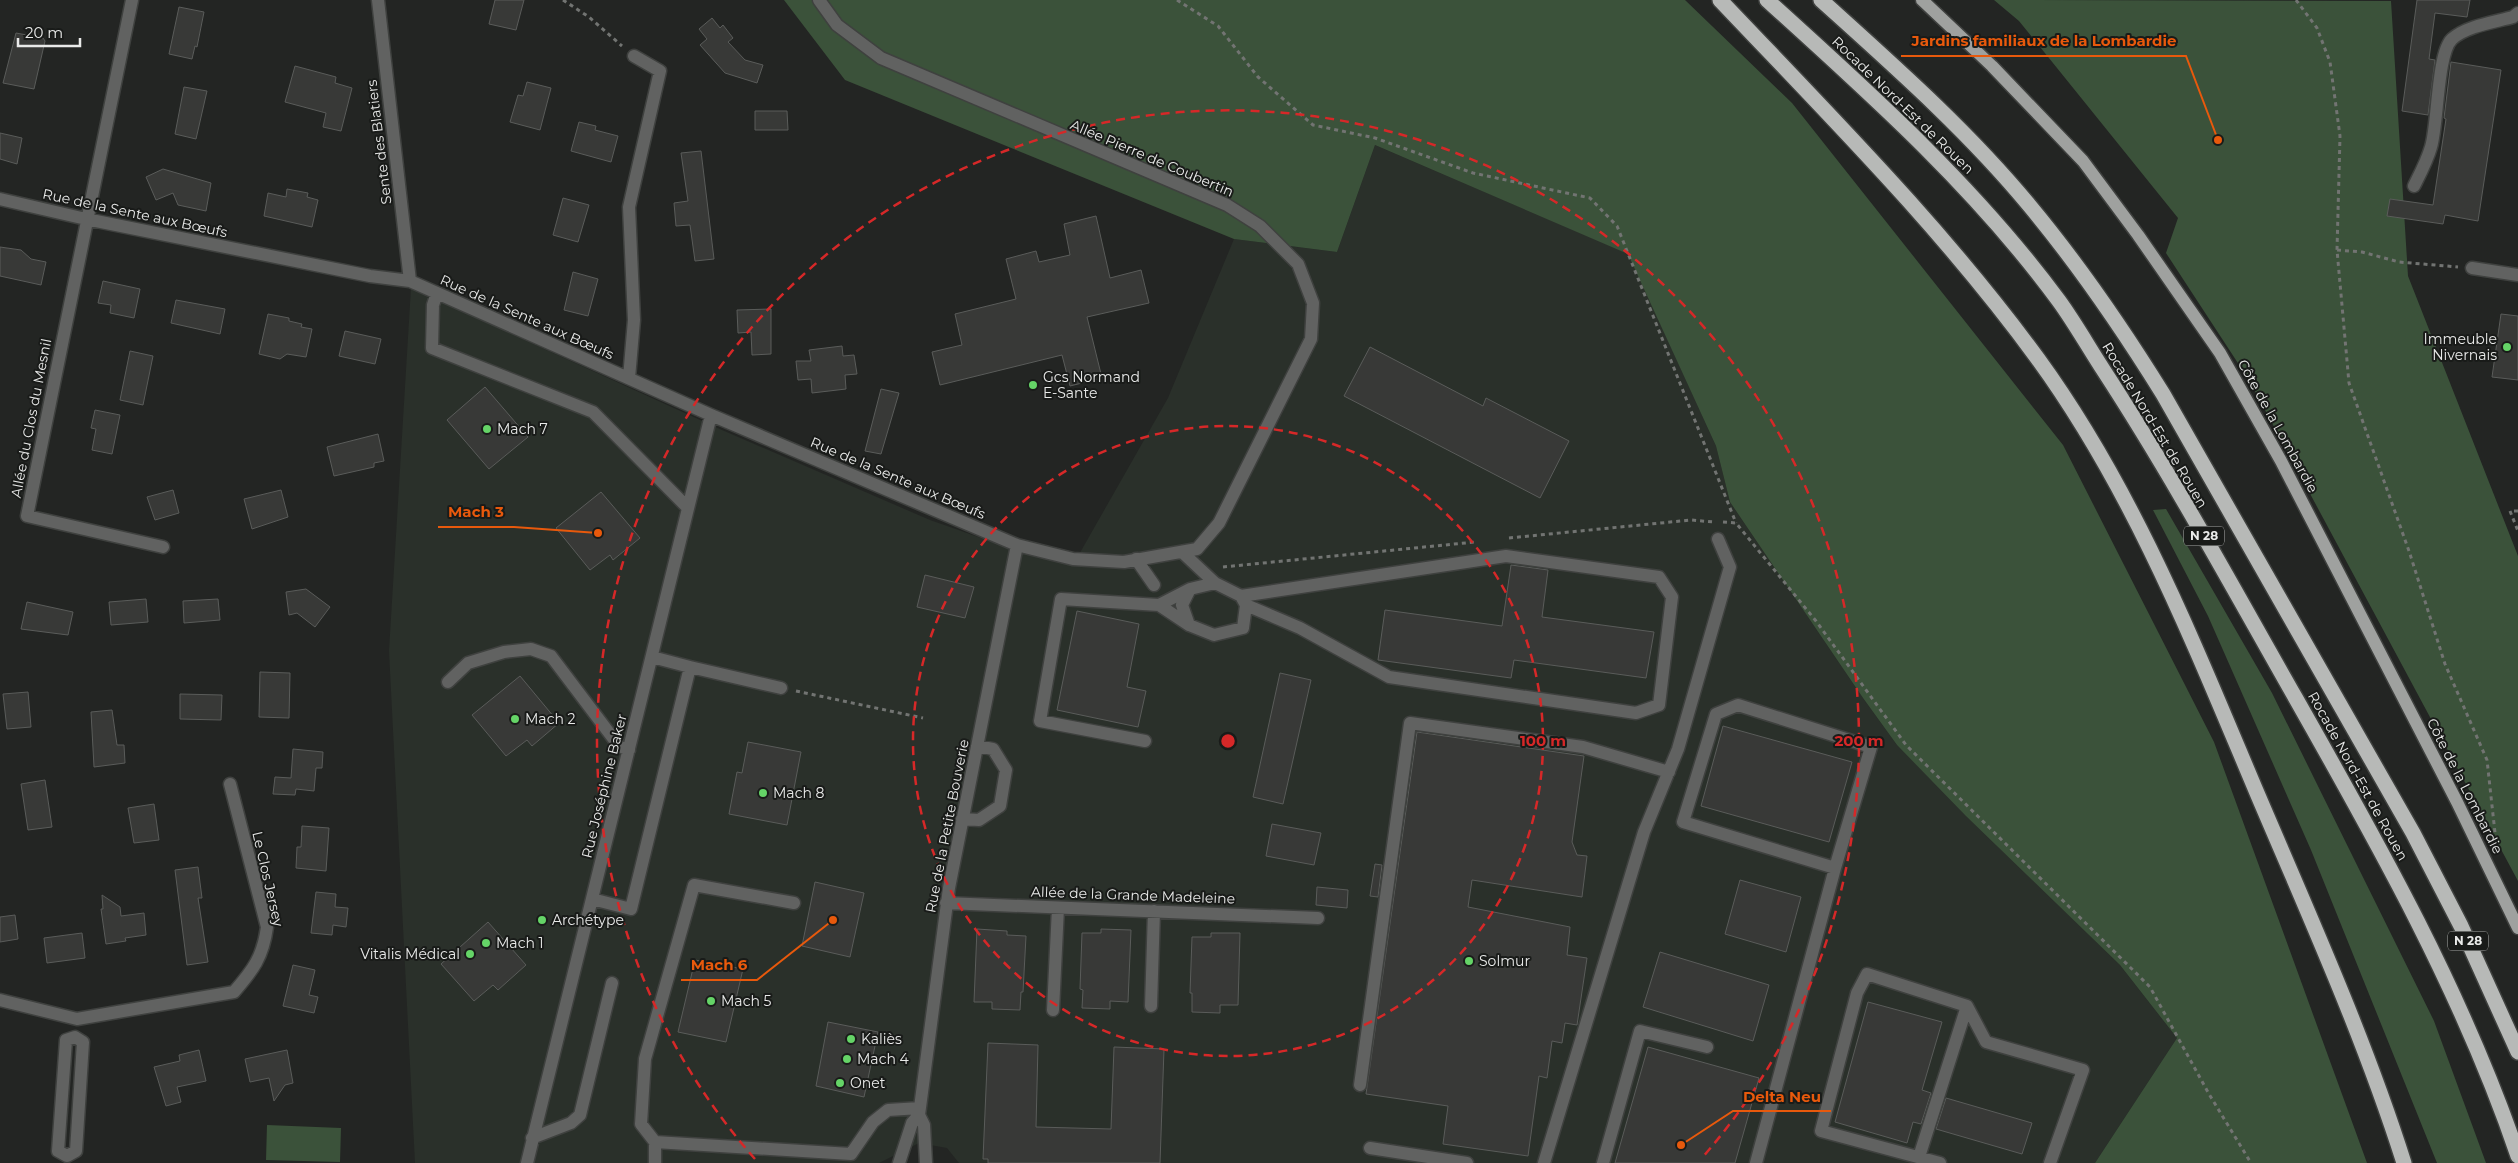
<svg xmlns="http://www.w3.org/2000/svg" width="2518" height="1163" font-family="Montserrat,sans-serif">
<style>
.built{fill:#2a302a}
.green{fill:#3b523a}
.building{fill:#383937;stroke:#5a5c5a}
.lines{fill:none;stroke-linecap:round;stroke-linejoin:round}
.minor-casing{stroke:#3f413f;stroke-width:15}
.major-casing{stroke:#3f413f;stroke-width:15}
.highway-casing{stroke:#3f413f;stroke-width:18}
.path{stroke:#727472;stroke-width:3;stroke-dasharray:4 4;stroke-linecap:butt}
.minor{stroke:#616261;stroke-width:12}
.major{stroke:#9fa19f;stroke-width:12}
.highway{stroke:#b7b9b7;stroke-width:15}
.ring{fill:none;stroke:#d62828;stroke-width:2.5;stroke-dasharray:9 6}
.poi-dot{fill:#65d467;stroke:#191b19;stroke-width:2}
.labels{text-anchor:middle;stroke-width:4;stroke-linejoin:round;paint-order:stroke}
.shield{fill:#191b19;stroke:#abacab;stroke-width:1}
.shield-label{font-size:12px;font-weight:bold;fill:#e9eae9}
.street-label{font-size:14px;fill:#e9eae9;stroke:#191b19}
.poi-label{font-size:14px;fill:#e9eae9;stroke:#191b19;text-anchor:start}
.centre{fill:#d62828;stroke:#191b19;stroke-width:2.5}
.ring-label{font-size:15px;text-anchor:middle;font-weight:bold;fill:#d62828;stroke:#191b19;stroke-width:4;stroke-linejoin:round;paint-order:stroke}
.leader{fill:none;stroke:#e8590c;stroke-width:2}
.callout-dot{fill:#e8590c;stroke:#191b19;stroke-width:2}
.callout-label{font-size:15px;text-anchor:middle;font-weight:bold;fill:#e8590c;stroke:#191b19;stroke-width:4;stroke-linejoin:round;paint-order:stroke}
</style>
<rect width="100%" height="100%" fill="#232523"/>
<path class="built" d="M1375,145L1629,254L1716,446L1730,502L1863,698L1897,745L2120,965L2177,1038L2095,1163H959L947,1148L919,1143L879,1163H415L389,651L411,288L722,430L930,520L1024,553L1073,565L1168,398L1234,239L1337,252Z"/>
<path class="green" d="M784,0H1685L1792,103L2063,445L2214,742L2367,1163H2095L2177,1038L2120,965L1966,816L1897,745L1863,698L1730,502L1716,446L1628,254L1375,145L1337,252L1234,239L845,80Z
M1994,0L2391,1L2408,276L2518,556V881L2249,380L2166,253L2178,218L2019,21Z
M2166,509L2272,693L2434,1021L2486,1163H2437L2311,850L2208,616L2153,510Z
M267,1125L341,1128L340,1162L266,1160Z"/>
<path class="building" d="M495,0H524L516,30L489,24Z
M2417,0H2470L2467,17L2435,13L2429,59L2435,60L2428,115L2402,111Z
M179,7L204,12L197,47L195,46L192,59L169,54Z
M712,18L720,28L723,25L733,38L728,42L745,60L763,65L757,83L725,73L700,45L707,39L699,29Z
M16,33L43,38L45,41L34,89L3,83Z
M2451,62L2501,70L2478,221L2445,215L2443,224L2387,216L2390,199L2433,205L2446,119L2444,118Z
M295,66L336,77L335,83L352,88L341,131L323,127L326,113L285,102Z
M527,82L551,88L540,130L510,122L518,95L523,96Z
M184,87L207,91L196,139L175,134Z
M755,111H787L788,130H755Z
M579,122L596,126L595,130L618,136L611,162L571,151Z
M0,133L22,138L17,164L0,159Z
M701,151L714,259L695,261L690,225L676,226L674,203L688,201L681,153Z
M163,169L211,183L206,211L178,205L173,193L156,200L146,177Z
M287,189L308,193L307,197L318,200L312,227L264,216L268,193L286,197Z
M563,198L589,205L578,242L553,235Z
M1096,216L1110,278L1141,270L1149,303L1087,317L1102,378L1070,386L1062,355L940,385L932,352L962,345L955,314L1016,299L1006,259L1036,251L1039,262L1070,255L1064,224Z
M0,247L21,250L31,259L46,262L41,285L0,276Z
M573,272L598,279L588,316L564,310Z
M103,281L140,289L134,318L110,313L111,305L98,303Z
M176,300L225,309L220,334L171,323Z
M771,309V354L752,355L751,332L738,333L737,310Z
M268,314L289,318V321L302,324L301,327L312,329L306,357L287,354L280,359L259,354Z
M2501,314L2518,316V380L2492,377Z
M345,331L381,339L375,364L339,356Z
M842,346L843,356L854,355L857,374L845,375L846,389L812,393L811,379L798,380L796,361H811L809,350Z
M1370,347L1483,406L1486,398L1569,441L1540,498L1344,396Z
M130,351L153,356L143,405L120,400Z
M485,387L528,437L489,469L447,420Z
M881,389L899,393L881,454L865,451Z
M95,410L120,415L112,454L92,450L96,429L91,428Z
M378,434L384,461L374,463V467L334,476L327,447Z
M173,490L179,513L155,520L147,497Z
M281,490L288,517L252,529L244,499Z
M601,492L640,538L613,560L610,555L590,570L556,528Z
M1511,565L1548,570L1542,617L1654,632L1646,678L1514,660L1511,678L1378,660L1385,610L1502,626Z
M925,575L974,587L965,618L917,607Z
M306,589L330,607L315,627L297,613L289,615L286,592Z
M146,599L148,622L111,625L109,602Z
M218,599L220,620L184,623L183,601Z
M27,602L73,612L68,635L21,629Z
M1077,611L1139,624L1127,687L1146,691L1138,727L1057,710Z
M260,672L290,673L289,718L259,717Z
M1280,673L1311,680L1283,804L1253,797Z
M520,676L559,723L532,746L527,740L506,756L472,715Z
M28,692L31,727L7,729L3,694Z
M180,694L222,695L221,720L180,719Z
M112,710L117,745H124L125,763L94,767L91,712Z
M1723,726L1852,762L1829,842L1701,806Z
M1417,732L1584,756L1572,842L1577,855L1587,856L1582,897L1472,880L1468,907L1570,927L1567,955L1587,958L1577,1025L1565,1023L1562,1043L1552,1041L1547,1078L1539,1076L1528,1156L1443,1144L1448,1106L1366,1094Z
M748,742L801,752L787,825L729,814L737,772L742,773Z
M293,749L323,752L322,768H316L314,791L296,789L295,795L273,794L275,777L291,778Z
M45,780L52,827L28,830L21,784Z
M154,804L159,840L134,843L128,808Z
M1272,824L1321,833L1314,865L1266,856Z
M302,826L329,828L326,871L296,868L297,847H301Z
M1375,864L1382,865L1378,897L1370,896Z
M198,867L202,898H198L208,962L187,965L175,870Z
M1740,880L1801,897L1786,952L1725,934Z
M815,882L864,893L850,957L802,946Z
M1317,887L1348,890L1347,908L1316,905Z
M316,892L336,894L335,907L348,908L346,927L333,925L332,935L311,933Z
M102,895L120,907L121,916L144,913L146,935L125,938L126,941L106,944L101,909H103Z
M15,915L18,939L0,942V917Z
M488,922L526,965L498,990L493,985L474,1001L441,964Z
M977,929L1007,931V935L1026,936L1023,992H1021L1020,1010L992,1009V1002H974Z
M1101,929L1131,930L1128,1002L1110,1001V1009L1082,1008L1083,990L1080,989L1082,933H1101Z
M82,933L85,958L47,963L44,938Z
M1211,933H1240L1238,1005H1220V1013L1192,1012V993H1190L1192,937H1211Z
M1660,952L1769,985L1753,1041L1643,1007Z
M695,960L743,969L726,1042L678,1032Z
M293,965L315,970L309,995L318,997L314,1013L283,1006Z
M1868,1002L1942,1022L1922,1090L1931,1093L1921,1124L1913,1122L1907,1143L1835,1122Z
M828,1022L878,1032L864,1097L816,1086Z
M988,1043L1038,1045L1036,1127L1111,1129L1114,1047L1164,1049L1160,1163H988V1159H983Z
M1648,1047L1759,1078L1735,1163H1615Z
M199,1050L206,1081L177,1087L181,1102L166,1106L154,1067L180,1061L179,1055Z
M287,1050L293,1083L285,1085L274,1101L269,1078L250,1082L245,1059Z
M1946,1098L2032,1123L2022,1154L1936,1129Z"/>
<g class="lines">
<g class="minor-casing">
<path id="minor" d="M132,0L27,516L163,547
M378,0L410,281
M2414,186C2420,174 2427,161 2431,147C2438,125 2437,53 2452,39C2466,26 2495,22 2513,17L2518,13
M0,199L86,219L370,276L410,281L711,415L1017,545L1073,559L1124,562L1197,549L1219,523L1311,339L1313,303L1298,264L1260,226L1227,205L881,58L837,25L819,0
M2472,268L2518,275
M437,293L433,305L432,348L593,412L688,508
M629,378L634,320L629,207L660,71L634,56
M1136,559L1154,585
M1241,596L1506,556L1659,577L1672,597L1659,705L1636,713L1389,677L1300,628L1246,605
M1159,605L1189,625L1214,635L1243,628L1246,605L1241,596L1215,583L1182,552
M1189,625L1182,605L1190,589L1215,583
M690,667L781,688
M448,682L468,663L504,652L531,649L551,656L619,746L629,750
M1145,741L1040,721L1061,599L1159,605L1190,589
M962,819L979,820L1000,806L1006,770L993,749L977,746
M592,899L631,909L690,667L652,657
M946,903L1318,918
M0,1000L77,1019L234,992C253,970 263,957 267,927L230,784
M1151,1006L1154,911
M1053,1010L1058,908
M75,1037L83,1042L76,1151L67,1156L58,1151L66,1040Z
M1360,1085L1410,723L1583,747L1669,772
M919,1115L924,1125L926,1163
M532,1138L571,1123L580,1115L612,983
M655,1142L641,1124L645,1059L694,885L794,903
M1370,1148L1467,1163
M1919,1157L1967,1006
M527,1163L711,415
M655,1163V1142L851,1154L873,1122L888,1110L920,1108
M899,1163L912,1123L919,1115L949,888L1017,545
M1544,1163L1644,832L1678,749L1730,567L1718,539
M1603,1163L1640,1031L1707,1047
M1756,1163L1835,868L1871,747L1738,705L1716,714L1683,822L1835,868
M1940,1163L1821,1131L1857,993L1867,974L1967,1006L1986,1042L2083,1070L2050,1163"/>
</g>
<g class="major-casing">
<path id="major" d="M1922,0L1992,66L2083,161L2138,235L2220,353L2281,461L2457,802L2518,928"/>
</g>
<g class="highway-casing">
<path id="highway" d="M1720,0C1830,116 1944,230 2038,359C2134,491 2194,644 2257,793C2309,915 2364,1037 2404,1163
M1767,0C1871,94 1976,188 2059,301C2075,323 2089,348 2104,371C2173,477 2233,588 2295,697C2379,845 2463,994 2518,1156
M1821,0C1893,65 1967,130 2029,205C2079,265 2122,328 2163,394L2413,833L2461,926L2518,1052"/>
</g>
<path class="path" d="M563,0L589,17L622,46
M1177,0L1218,26L1258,77L1313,125L1375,138L1473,173L1590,198L1617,226L1736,523
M2296,0L2317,28L2330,62L2340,136L2337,250L2349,383L2409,551L2445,664L2487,760L2496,842
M2337,250L2362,252L2399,262L2458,267
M2518,511H2510L2518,531
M1723,522L1736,523L1816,621L1906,745L2150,987L2209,1094L2251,1163
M1509,538L1691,520L1714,522
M1223,567L1475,542
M796,691L923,718"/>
<use href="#minor" class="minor"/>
<use href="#major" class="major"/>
<use href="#highway" class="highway"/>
</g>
<g class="ring">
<circle cx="1228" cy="741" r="315"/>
<path d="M755 1159A631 631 0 1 1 1701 1159"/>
</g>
<g class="poi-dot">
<circle cx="2507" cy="347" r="5"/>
<circle cx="1033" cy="385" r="5"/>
<circle cx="487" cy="429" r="5"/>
<circle cx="515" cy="719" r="5"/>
<circle cx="763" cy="793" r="5"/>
<circle cx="542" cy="920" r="5"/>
<circle cx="486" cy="943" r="5"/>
<circle cx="470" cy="954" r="5"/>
<circle cx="1469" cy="961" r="5"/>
<circle cx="711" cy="1001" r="5"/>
<circle cx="851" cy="1039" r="5"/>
<circle cx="847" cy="1059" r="5"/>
<circle cx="840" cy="1083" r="5"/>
</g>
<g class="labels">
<g class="shield">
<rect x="2184" y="526.5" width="40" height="19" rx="4"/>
<rect x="2448" y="931.5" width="40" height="19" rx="4"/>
</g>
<g class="shield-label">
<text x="2204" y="540">N 28</text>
<text x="2468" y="945">N 28</text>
</g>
<g class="street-label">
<text transform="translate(1903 105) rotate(44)" y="5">Rocade Nord-Est de Rouen</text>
<text transform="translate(379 142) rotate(-97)" y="5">Sente des Blatiers</text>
<text transform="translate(1152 158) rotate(23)" y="5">Allée Pierre de Coubertin</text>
<text transform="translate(135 213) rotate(12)" y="5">Rue de la Sente aux Bœufs</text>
<text transform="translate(527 317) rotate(24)" y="5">Rue de la Sente aux Bœufs</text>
<text transform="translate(31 418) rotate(-79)" y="5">Allée du Clos du Mesnil</text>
<text transform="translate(2155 425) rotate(59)" y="5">Rocade Nord-Est de Rouen</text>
<text transform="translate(2278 426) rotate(61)" y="5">Côte de la Lombardie</text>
<text transform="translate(898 478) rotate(23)" y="5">Rue de la Sente aux Bœufs</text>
<text transform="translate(2358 776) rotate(61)" y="5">Rocade Nord-Est de Rouen</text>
<text transform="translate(604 786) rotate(-76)" y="5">Rue Joséphine Baker</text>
<text transform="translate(2465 786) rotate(63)" y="5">Côte de la Lombardie</text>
<text transform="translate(947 826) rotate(-79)" y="5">Rue de la Petite Bouverie</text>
<text transform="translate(268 879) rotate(77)" y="5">Le Clos Jersey</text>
<text transform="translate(1133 895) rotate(2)" y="5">Allée de la Grande Madeleine</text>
</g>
<g class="poi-label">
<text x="2497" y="344" text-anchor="end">Immeuble<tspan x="2497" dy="16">Nivernais</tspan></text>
<text x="1043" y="382">Gcs Normand<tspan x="1043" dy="16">E-Sante</tspan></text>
<text x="497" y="434">Mach 7</text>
<text x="525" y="724">Mach 2</text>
<text x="773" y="798">Mach 8</text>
<text x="552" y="925">Archétype</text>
<text x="496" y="948">Mach 1</text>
<text x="460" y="959" text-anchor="end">Vitalis Médical</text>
<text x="1479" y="966">Solmur</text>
<text x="721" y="1006">Mach 5</text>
<text x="861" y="1044">Kaliès</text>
<text x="857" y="1064">Mach 4</text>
<text x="850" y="1088">Onet</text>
</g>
</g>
<circle cx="1228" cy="741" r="8" class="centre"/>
<g class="ring-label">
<text x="1543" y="746">100 m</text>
<text x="1859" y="746">200 m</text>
</g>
<path class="leader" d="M2218 140L2186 56H1901M598 533L514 527H438M833 920L757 980H681M1681 1145L1733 1111H1831"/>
<g class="callout-dot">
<circle cx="2218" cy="140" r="5"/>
<circle cx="598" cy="533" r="5"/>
<circle cx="833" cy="920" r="5"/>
<circle cx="1681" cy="1145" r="5"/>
</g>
<g class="callout-label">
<text x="2044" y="46">Jardins familiaux de la Lombardie</text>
<text x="476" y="517">Mach 3</text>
<text x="719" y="970">Mach 6</text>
<text x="1782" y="1102">Delta Neu</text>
</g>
<path d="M18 38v8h62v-8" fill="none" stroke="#e9eae9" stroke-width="2.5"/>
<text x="25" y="38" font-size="15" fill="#e9eae9" stroke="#191b19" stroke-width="4" paint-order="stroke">20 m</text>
</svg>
